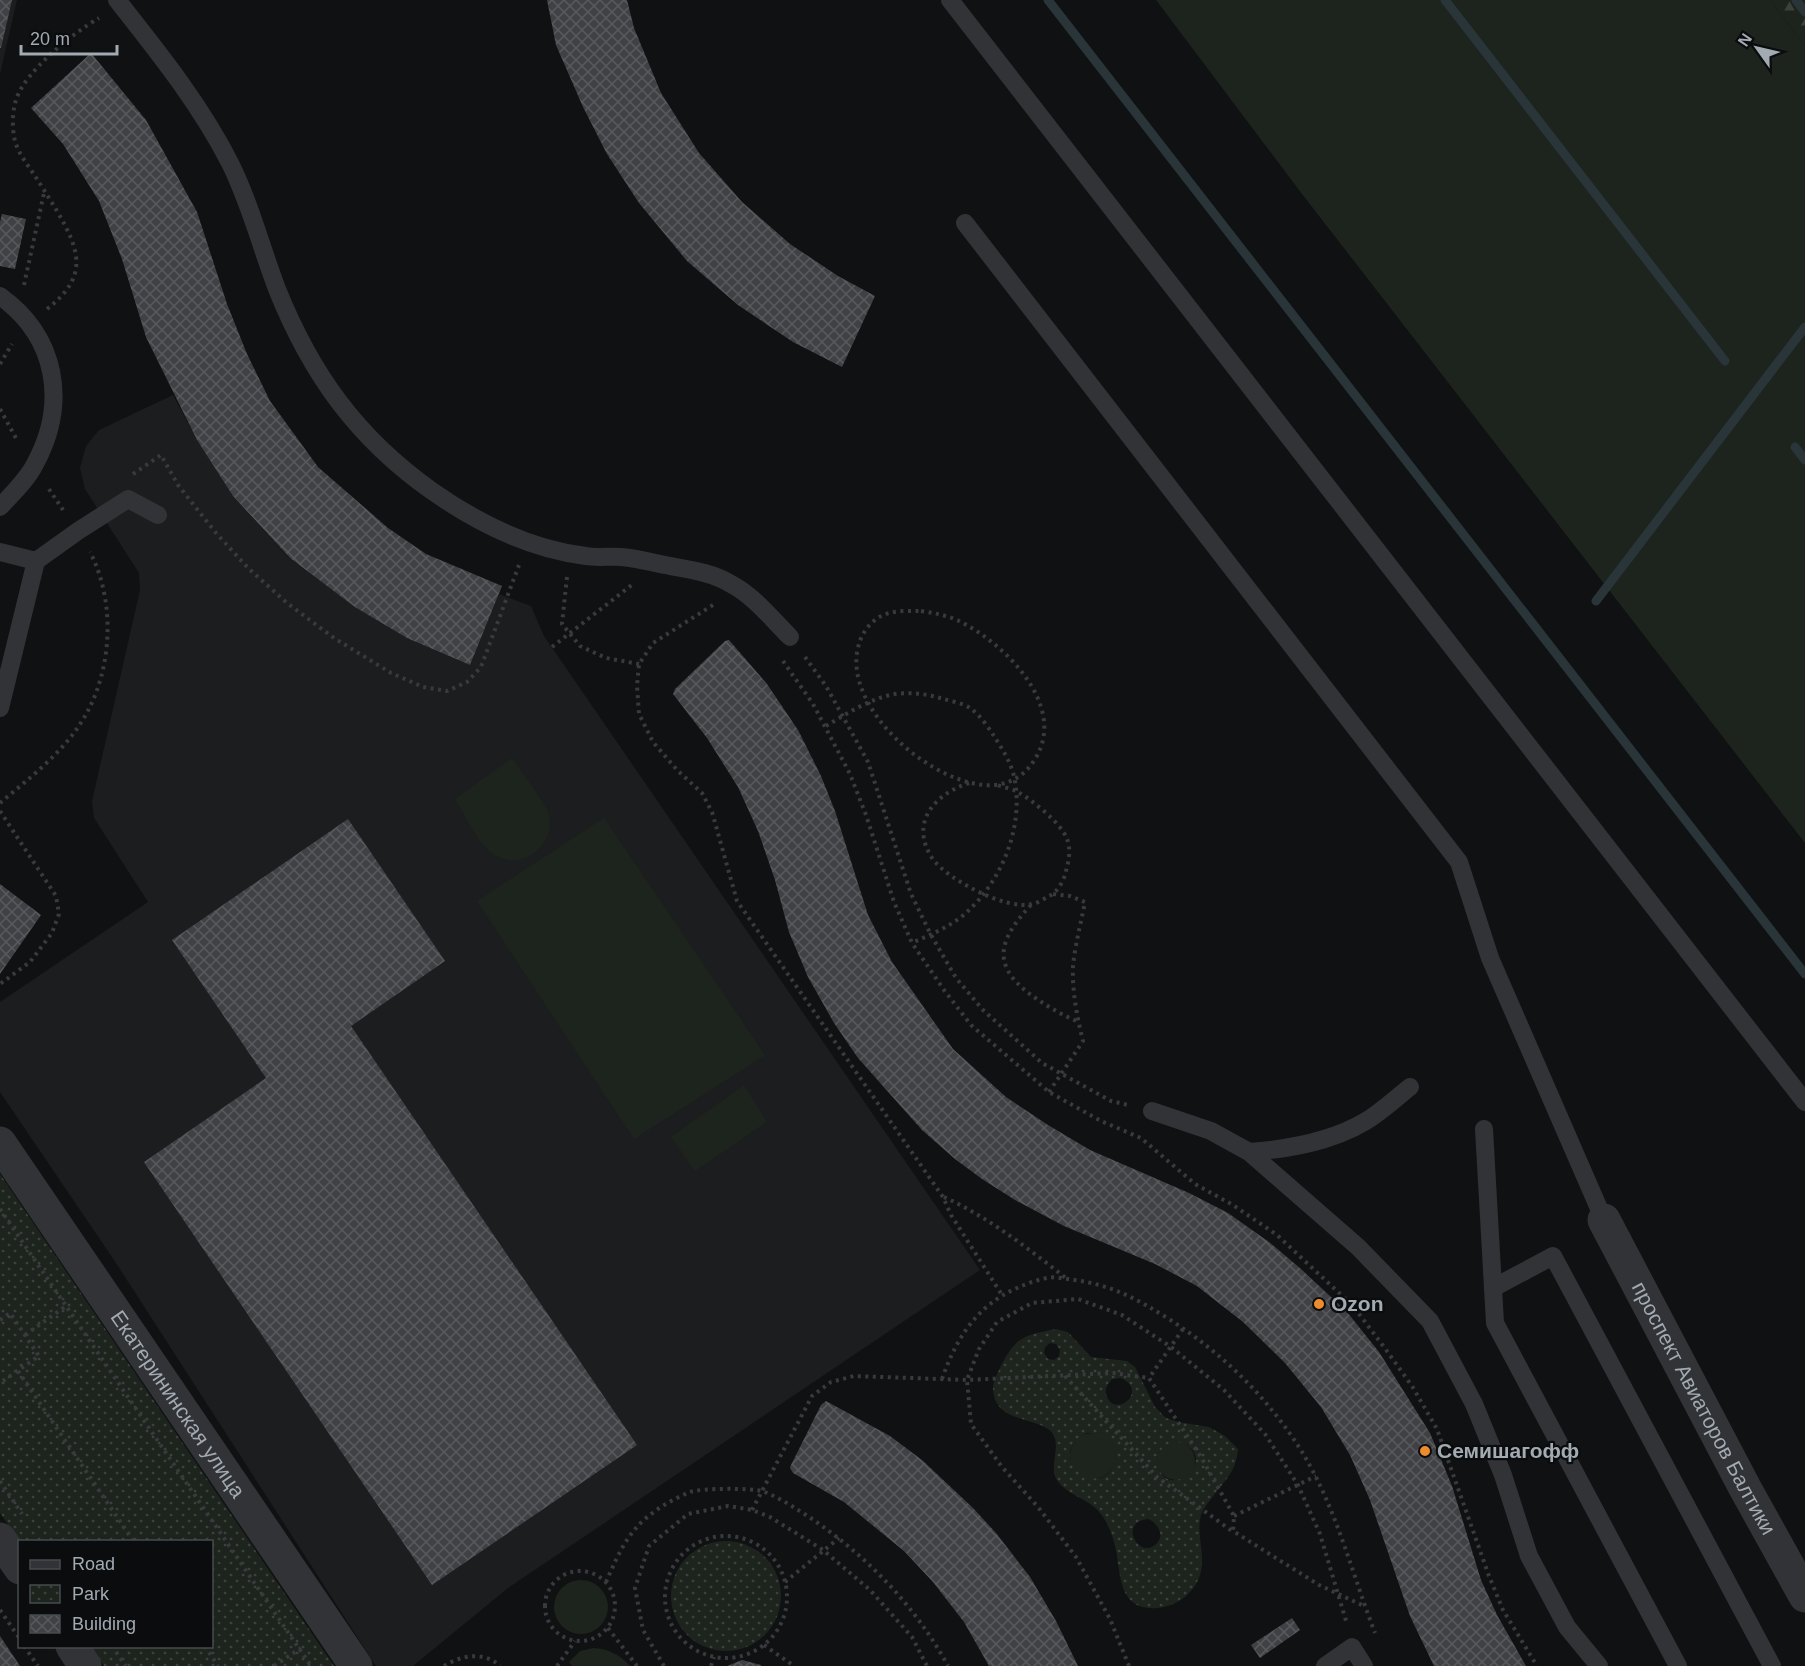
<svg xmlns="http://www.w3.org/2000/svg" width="1805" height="1666" font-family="Arial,sans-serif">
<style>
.built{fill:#1c1d1f}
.grass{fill:#1d241d}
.forest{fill:url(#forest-firs)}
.park{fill:url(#park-dots);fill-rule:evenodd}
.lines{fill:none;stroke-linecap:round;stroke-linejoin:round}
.stream{stroke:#2a353a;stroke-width:9}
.building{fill:url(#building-cross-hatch)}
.path{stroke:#383a3e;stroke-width:4;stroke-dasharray:3 4.5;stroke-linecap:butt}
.service{stroke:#323337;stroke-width:18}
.minor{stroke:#323337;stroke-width:33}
.poi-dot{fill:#ed8c2d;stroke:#0b0c0d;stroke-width:2}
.labels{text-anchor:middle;stroke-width:4.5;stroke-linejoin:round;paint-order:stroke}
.poi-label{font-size:21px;font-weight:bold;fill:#a2aab2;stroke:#0b0c0d;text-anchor:start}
.street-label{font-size:21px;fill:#a2aab2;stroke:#0b0c0d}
</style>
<defs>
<pattern id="forest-firs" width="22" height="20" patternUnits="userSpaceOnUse" patternTransform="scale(1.5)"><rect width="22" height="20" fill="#1d241d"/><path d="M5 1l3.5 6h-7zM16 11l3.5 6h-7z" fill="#3b413b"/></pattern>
<pattern id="park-dots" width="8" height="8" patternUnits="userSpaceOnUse" patternTransform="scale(1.5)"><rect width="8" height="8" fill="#1d241d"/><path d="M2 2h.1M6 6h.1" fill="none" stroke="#3b413b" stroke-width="1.8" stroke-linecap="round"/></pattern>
<pattern id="building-cross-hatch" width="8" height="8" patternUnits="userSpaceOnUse" patternTransform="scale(1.5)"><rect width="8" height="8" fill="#3f4145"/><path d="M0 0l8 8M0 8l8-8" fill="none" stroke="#585a5d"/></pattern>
</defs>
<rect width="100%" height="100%" fill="#101112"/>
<path class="built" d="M0,0H17L0,74Z
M173,395L197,440L233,496L289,558L355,606L407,638L470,665L499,594L531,606L544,636L980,1270L508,1588L413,1666H376L116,1263L0,1092V1002L148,902L94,818L92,801L140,590L139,573L85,489L80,468L86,446L99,430Z"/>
<path class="grass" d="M1156,0H1770L1805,46V843L1302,194Z
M512,758C521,772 542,798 548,812C559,843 521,872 495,855C478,845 465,815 455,799Z
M604,818L765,1055L634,1139L477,901Z
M744,1085L767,1122L695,1171L671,1137Z
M1070 1456a23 23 0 1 1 46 0a23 23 0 1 1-46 0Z
M1157 1461a19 19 0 1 1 38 0a19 19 0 1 1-38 0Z
M554 1607a27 27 0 1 1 54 0a27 27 0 1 1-54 0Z
M593,1648C609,1649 619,1654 630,1666H572L569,1662L580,1651Z"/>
<path class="forest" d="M1770,0H1805V46Z"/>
<path class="park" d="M0,1174L334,1666H104L91,1647L212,1646V1542L20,1541L0,1513Z
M1056,1329L1068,1332L1091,1357L1127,1361L1135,1367L1155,1407L1166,1418L1178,1422L1209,1427L1225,1436L1238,1449C1236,1473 1224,1481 1211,1499C1207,1504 1203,1509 1201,1515C1197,1530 1202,1545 1202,1560C1203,1586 1182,1606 1157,1608C1119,1611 1121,1577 1116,1550C1113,1537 1109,1524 1100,1513C1089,1498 1062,1494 1055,1476C1050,1461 1064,1440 1048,1429C1028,1416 995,1421 993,1389C993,1382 997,1374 1000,1368C1015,1337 1024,1335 1056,1329ZM1050,1343L1056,1344L1060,1350L1059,1356L1054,1360L1048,1359L1044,1353L1045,1347ZM1121,1378C1149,1391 1116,1418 1107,1397C1104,1389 1107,1385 1112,1379ZM1087,1433C1103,1433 1120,1443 1115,1462C1103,1503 1040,1458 1087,1433ZM1178,1442C1223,1455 1170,1503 1158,1467C1154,1452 1165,1443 1178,1442ZM1149,1519C1157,1524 1165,1534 1157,1543C1140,1562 1116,1521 1149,1519Z
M671 1596a55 55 0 1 1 110 0a55 55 0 1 1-110 0Z"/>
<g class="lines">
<path class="stream" d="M1048,0L1805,974
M1445,0L1725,361
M1796,0L1805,12
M1795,447L1805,460
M1596,601L1805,327"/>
</g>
<path class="building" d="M0,0H12L1,48H0Z
M547,0H627L634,28L661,93L699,153L742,202L790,244L838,276L875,296L842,367L793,342L738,305L687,261L639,203L607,154L583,107L556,45Z
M91,53L146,120L197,212L227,304L247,354L270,401L318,467L388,528L426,554L502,586L470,665L407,638L355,607L290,558L233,496L197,440L146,337L122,259L99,201L63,144L31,108Z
M2,214L26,219L15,269L0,266V222Z
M729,640L767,684L798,730L821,776L835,811L868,915L892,962L953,1049L1006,1097L1048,1125L1090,1150L1189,1193L1228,1213L1269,1242L1301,1269L1347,1312L1379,1352L1430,1433L1452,1486L1481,1580L1497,1615L1526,1666H1434L1410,1616L1370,1500L1350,1455L1321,1407L1285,1363L1243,1322L1197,1286L1155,1264L1064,1226L1015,1200L982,1179L955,1159L922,1130L858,1058L834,1023L808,977L789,932L775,880L758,831L738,787L707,738L673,694L675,689L725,641Z
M348,819L445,961L351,1026L637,1445L432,1585L144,1162L266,1078L172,940Z
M0,884L41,915L0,974Z
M826,1401L890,1436L922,1460L973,1508L996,1533L1030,1577L1056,1621L1078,1666H989L964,1622L933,1582L904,1551L844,1502L793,1473L790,1468L791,1465L821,1405Z
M1292,1618L1300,1630L1260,1658L1251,1645Z
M0,1636L20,1666H0Z
M742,1660L761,1665V1666H727Z"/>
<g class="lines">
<path class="path" d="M24,285L44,193
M47,309C88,277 81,252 57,211C49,198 41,185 33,173C26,163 18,152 15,141C12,129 12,112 16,100C25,71 73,33 99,18
M0,364L12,344
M0,409L17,440
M133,474L161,455L178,485L216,533L249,569L287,603L334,638L391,673L423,687L447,691L467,682L481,667L519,565
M49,489L63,510
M567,577L562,624L580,646L606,658L639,664
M713,605L653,643L639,664L637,686L639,714L653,742L677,770L702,793L712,812L737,901L943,1197L951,1215L1002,1295
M921,611C934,613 945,615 957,620C1002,641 1069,705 1035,759C1026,774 1013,783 995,785C936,790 839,707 859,644C862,633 870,622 881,616C893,610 908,611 921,611Z
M552,647L633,584
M805,657L826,686L868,762L911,894L931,935L956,978L983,1010L1042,1063L1111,1101L1128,1105
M783,661L813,704L850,774L866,815L894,902L912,943L944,990L971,1025L1049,1092L1101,1121L1141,1138L1195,1184L1233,1205L1277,1235L1353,1306L1384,1347L1412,1386L1437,1429L1489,1576L1503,1610L1537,1666
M826,726C846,714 871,698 895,694C911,692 926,694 940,698C950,701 963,703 970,708C980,715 988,727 994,736C1003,750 1012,764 1015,781C1023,828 1002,880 967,912C951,927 931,934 912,943
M969,783C935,794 909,822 932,858C946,879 1007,911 1032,904C1038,903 1044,899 1049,896C1058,892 1064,880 1066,871C1069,861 1071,849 1067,839C1062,824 1032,800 1018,792C1012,789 1004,787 997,785
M0,803C26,781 56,758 76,730C112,681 118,606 90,552
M0,811L56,896L59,914L52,933L30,962L0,984
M1031,905C995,943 992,969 1037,999C1050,1008 1064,1016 1079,1022
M1049,1092L1083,1041C1077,1017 1072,991 1073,966C1075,945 1081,923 1085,902L1070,896L1053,894
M944,1197C988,1217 1029,1249 1067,1279
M0,1209L311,1666
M0,1320L10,1313L39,1356L0,1383
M1183,1329L1149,1378L1201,1457L1234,1516L1233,1531L1319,1585L1364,1606
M25,1335L66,1306
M18,1371L134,1542
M1065,1376L1157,1477L1232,1531
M942,1379C956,1339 976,1306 1017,1288C1026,1284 1036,1280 1047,1278C1055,1276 1065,1279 1074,1280C1112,1285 1137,1299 1169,1319C1220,1352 1261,1391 1295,1441C1334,1499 1350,1568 1375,1633
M0,1481L22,1514
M752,1510L812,1396L831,1382L854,1376L967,1380L1113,1373L1149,1378
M1234,1516L1316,1476
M665 1597a61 61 0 1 1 122 0a61 61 0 1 1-122 0Z
M545 1606a35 35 0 1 1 70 0a35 35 0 1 1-70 0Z
M606,1582C614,1564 623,1542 637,1527C650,1512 671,1500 690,1492C701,1488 751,1488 762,1491C778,1497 792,1506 806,1515C864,1553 915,1605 948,1666
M785,1582L839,1538
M0,1610L20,1639
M608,1628L637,1666
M764,1645L794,1666
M24,1646L38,1666
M205,1646L218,1666
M116,1652L126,1666
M274,1666L301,1648
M444,1666C462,1655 484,1651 500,1666
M557,1666L575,1641
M664,1666L643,1630L635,1588L649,1546L688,1514L728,1506L752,1510L770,1517L823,1550L870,1590L912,1637L927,1666
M711,1666L714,1657
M1129,1666L1110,1619L1076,1557L1038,1507L1002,1467L971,1424L967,1380L979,1349L997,1322L1032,1303L1078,1299L1122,1315L1171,1347L1224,1390L1265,1434L1298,1485L1320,1534L1347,1624"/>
<path class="service" d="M117,0C158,52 200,104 230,163C250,203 261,247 277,289C311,374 357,438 432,491C479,524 529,549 586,556C597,558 609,556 621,557C634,558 647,561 660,564C684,569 710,571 731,584C754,596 772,619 790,637
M950,0L1805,1102
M965,223L1459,862L1490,958L1604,1220
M0,296C57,337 68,403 35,464C27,480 12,494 0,507
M0,552L36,561L0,708
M36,561L78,531L128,499L158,515
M1152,1111L1211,1131L1249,1152L1358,1247L1430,1321L1474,1404L1503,1475L1529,1556L1567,1627L1599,1666
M1484,1129L1495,1323L1678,1666
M1249,1152C1289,1149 1331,1142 1366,1121C1381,1112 1396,1098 1410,1087
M1493,1288L1553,1256L1772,1666
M1325,1666L1352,1647L1364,1666"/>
<g class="minor">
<path id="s1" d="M0,1143L356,1666"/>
<path id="s2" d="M1604,1220L1745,1488L1805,1596"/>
<path d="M0,1539L20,1568"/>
<path d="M72,1646L85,1666"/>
</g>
</g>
<g class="poi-dot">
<circle cx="1319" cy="1304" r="6"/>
<circle cx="1425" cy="1451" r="6"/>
</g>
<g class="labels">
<g class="poi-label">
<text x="1331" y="1311">Ozon</text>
<text x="1437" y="1458">Семишагофф</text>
</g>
<g class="street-label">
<text dy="7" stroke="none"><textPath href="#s1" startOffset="316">Екатерининская улица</textPath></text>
<text dy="7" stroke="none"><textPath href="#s2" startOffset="213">проспект Авиаторов Балтики</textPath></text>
</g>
</g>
<rect x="18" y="1540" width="195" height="108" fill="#0b0c0d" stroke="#474b4f" stroke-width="1.5"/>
<rect x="30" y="1560" width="30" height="9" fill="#323337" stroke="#474b4f" stroke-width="1.5"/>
<text x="72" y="1570" font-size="18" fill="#a2aab2">Road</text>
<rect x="30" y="1585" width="30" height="18" fill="url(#park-dots)" stroke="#474b4f" stroke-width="1.5"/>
<text x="72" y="1600" font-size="18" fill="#a2aab2">Park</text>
<rect x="30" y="1615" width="30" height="18" fill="url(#building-cross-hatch)" stroke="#474b4f" stroke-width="1.5"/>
<text x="72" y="1630" font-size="18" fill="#a2aab2">Building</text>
<g transform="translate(1757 48) rotate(304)" stroke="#0b0c0d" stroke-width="4.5" paint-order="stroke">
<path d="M0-4.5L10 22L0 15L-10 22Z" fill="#a2aab2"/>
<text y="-9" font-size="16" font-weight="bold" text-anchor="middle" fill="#a2aab2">N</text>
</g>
<path d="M21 45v9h96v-9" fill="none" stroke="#a2aab2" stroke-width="3"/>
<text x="30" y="45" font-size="18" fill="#a2aab2" stroke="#0b0c0d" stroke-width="4.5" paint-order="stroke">20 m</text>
</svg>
